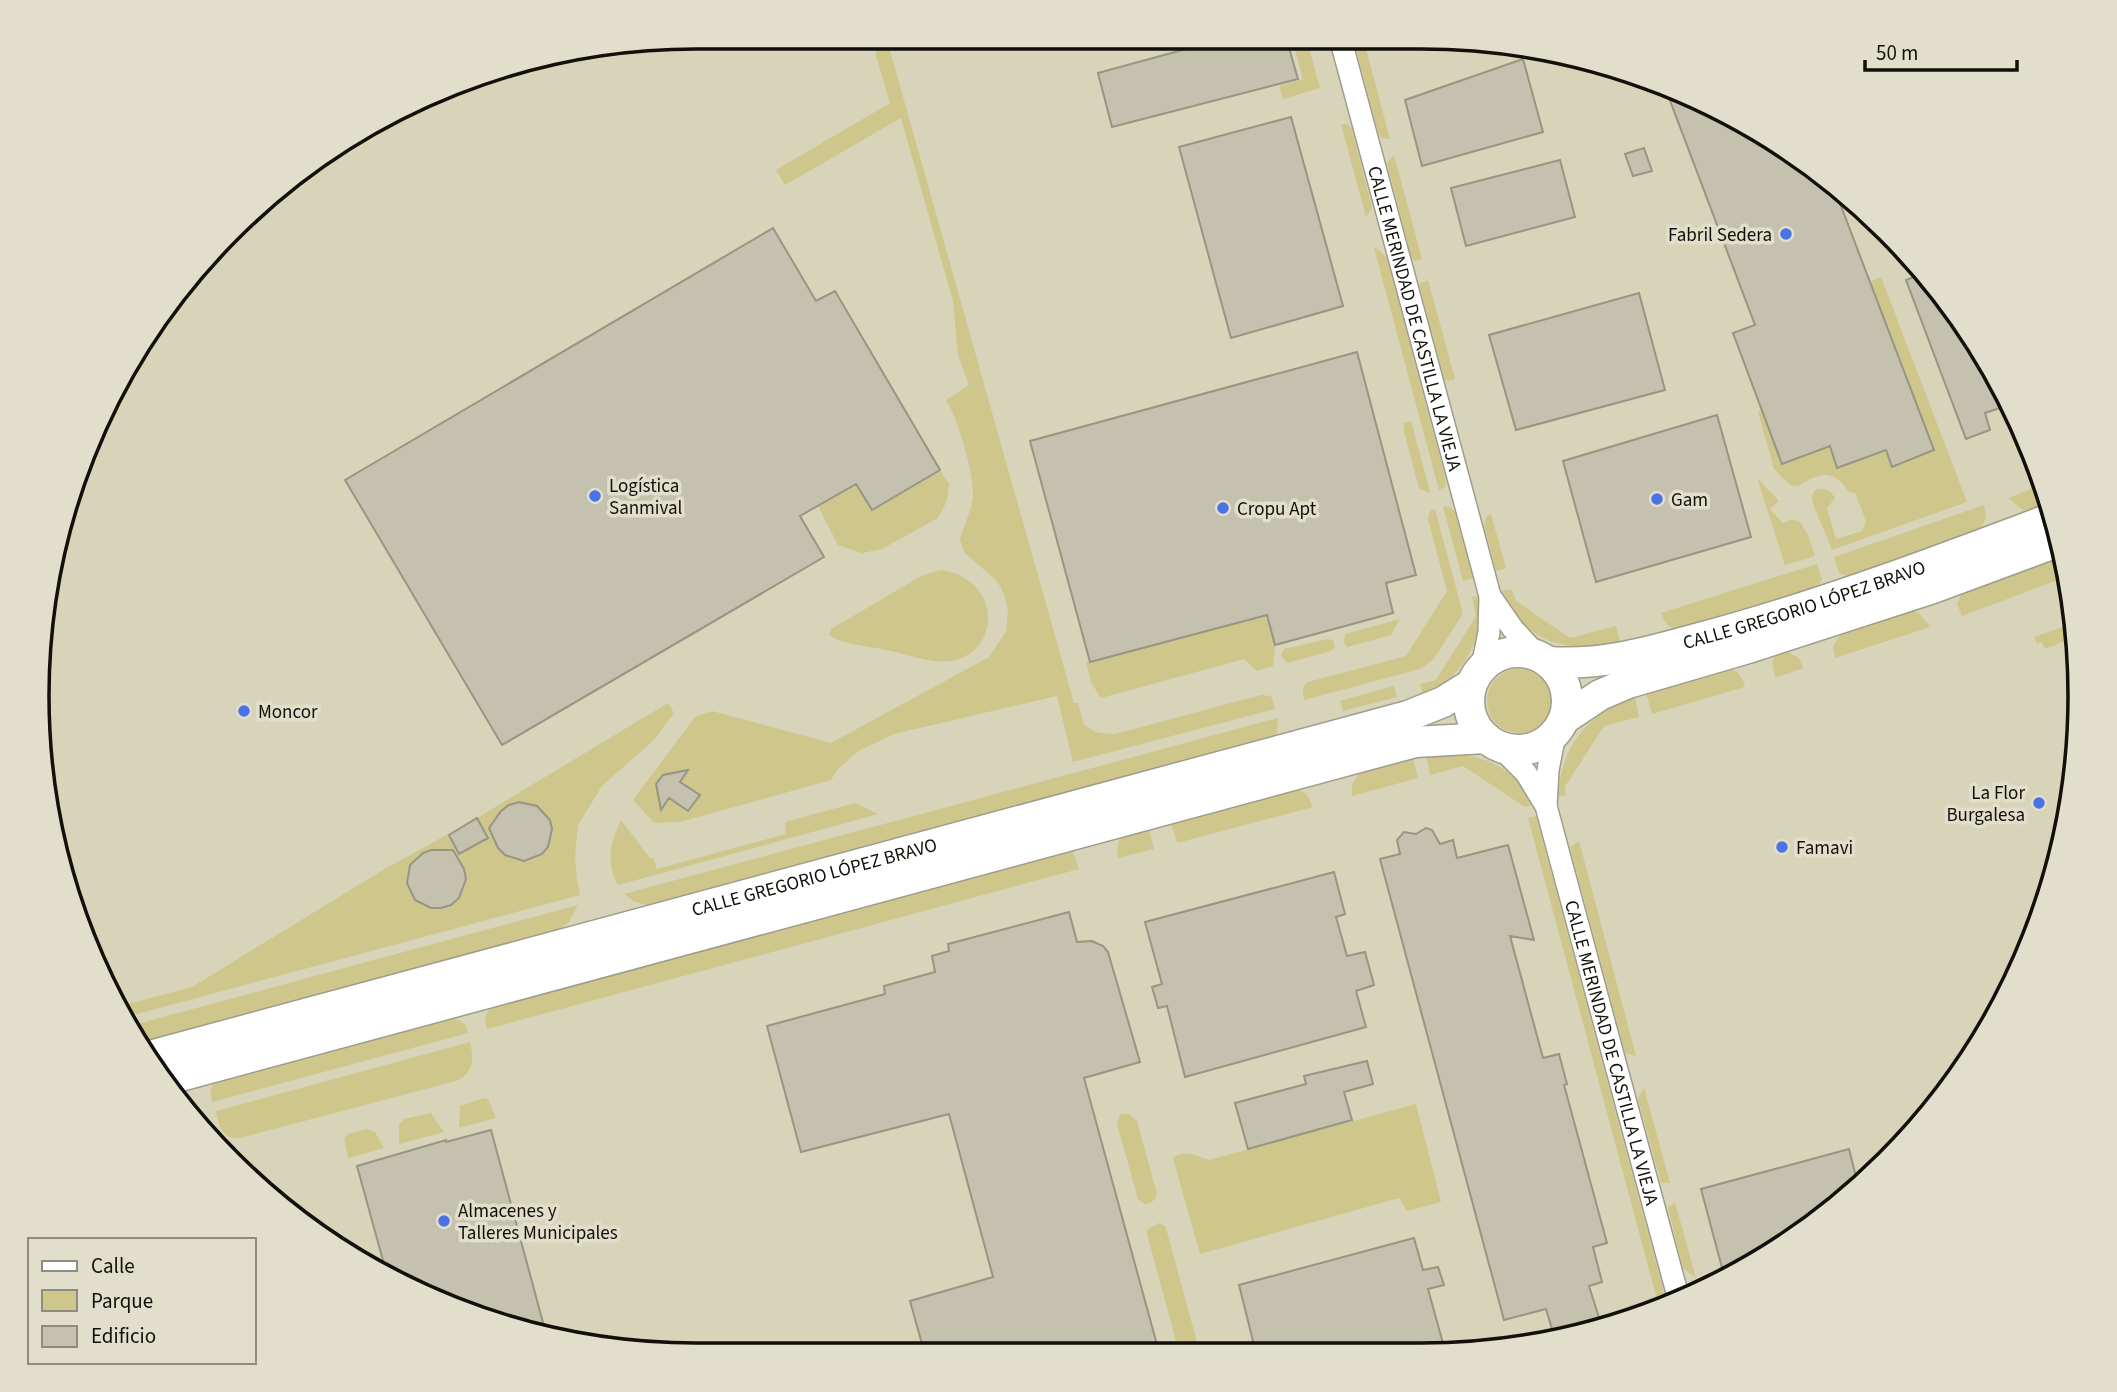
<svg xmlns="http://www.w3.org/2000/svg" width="2117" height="1392" font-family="'Source Sans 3',sans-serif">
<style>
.built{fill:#d7d4b9}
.green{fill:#cfc68c}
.building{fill:#c4c1ae;stroke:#979583;stroke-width:2}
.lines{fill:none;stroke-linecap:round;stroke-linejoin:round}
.street-casing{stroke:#9f9c8a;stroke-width:24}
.secondary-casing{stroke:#9f9c8a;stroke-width:33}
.street{stroke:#fff;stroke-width:21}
.secondary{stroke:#fff;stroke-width:30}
.poi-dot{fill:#4a73e6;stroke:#e1dfcc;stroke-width:2.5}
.labels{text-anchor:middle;stroke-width:7;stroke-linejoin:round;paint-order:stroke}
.poi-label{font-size:19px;fill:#11100a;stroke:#e1dfcc;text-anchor:start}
.street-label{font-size:19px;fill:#11100a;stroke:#e1dfcc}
.rim{fill:none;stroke:#11100a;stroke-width:3.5}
</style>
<rect width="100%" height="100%" fill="#e1dfcc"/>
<path class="built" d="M696,37L1507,42L1712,105L1856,201L1944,295L2012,405L2058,526L2079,653L2075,782L2045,908L1992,1026L1916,1131L1822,1219L1712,1287L1591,1333L1464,1354L610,1350L405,1287L261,1191L125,1026L59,866L38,652L87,444L173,294L329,148L484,72Z"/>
<path class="green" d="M1293,41H1307L1320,88L1283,99L1279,86L1303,79Z
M1354,41H1364L1390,139L1382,138L1378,132Z
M889,47L1074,703H1078L1084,725L1098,733L1115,734L1261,695L1271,696L1275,709L1073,762L1057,696L894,734L858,751L837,770L831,780L680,822L654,823L633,800L695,717L712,711L831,743L989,657L1006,632L1008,613L1005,596L997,581L964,552L960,539C964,525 972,510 973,496C974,474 958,418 946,400L969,385L958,355L953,301L901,118L785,185L776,170L890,103L875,52Z
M1341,124H1347L1352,129L1372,208L1366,217Z
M1394,155L1422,259L1415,261L1412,259L1387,163Z
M1374,248L1379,250L1387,258L1446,480L1445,487L1439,490Z
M1881,277L1967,502L1832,550C1829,540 1811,503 1812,498C1813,483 1830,488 1835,498L1827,508L1836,539L1862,531L1866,521L1855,493L1848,492C1835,468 1818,473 1799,486L1790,485L1774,469L1758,412L1761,410L1782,464L1830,446L1838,468L1886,450L1892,466L1934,450L1869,282Z
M1428,280L1455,379L1448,381L1444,379L1419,284Z
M1411,421L1430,492L1428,493L1419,488L1404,432V423Z
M940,470L949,484L947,501L938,518L882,549L862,553L838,545L818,506L856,484L873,510Z
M1757,478L1779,501L1770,509L1783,523L1792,519L1800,522L1808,535L1815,556L1785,565Z
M2042,484L2050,505C2027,513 2027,515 2009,498Z
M1984,505L1986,518L1980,531L1849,577L1839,573L1834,557Z
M1443,506L1450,507L1455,512L1473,578L1463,581Z
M1435,509L1463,614L1433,660L1420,669L1304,700C1303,693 1301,687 1308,682L1406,656L1447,591L1428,519L1430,511Z
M1491,514L1506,568L1496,571L1484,524L1486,517Z
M2063,556L2066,577L1962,616L1957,604L1962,593Z
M1817,564L1822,579L1819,586L1814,588L1683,629C1670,630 1665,624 1661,613Z
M941,570C1003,579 1001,653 951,661C931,664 907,654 887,650C869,646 844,645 829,635L831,629L923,575Z
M1511,589L1516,601L1570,638L1616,626L1621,646C1566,650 1527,647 1502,591Z
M1478,596C1486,640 1462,677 1423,697L1420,684L1436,680L1476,616L1472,597Z
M1911,610L1920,614L1930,627L1835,658L1833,647L1839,636Z
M1267,615L1275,645L1273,666L1257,671L1244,659L1101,698L1092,684L1086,663Z
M1400,619L1391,635L1347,647L1344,643L1345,634Z
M2074,623L2076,637L2045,649L2042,642L2037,644L2034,637Z
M1327,639L1333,640L1335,646L1331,651L1287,663L1281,655L1284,649Z
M1788,652L1799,658L1803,668L1775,678L1772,662L1776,655Z
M1487 701a32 32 0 1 1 64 0a32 32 0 1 1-64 0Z
M1728,669C1739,670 1742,677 1745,687L1652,714L1646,693Z
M1394,686L1397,697L1343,711L1340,701Z
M1635,697L1639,717L1604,726L1565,787L1566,795L1558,797C1561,746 1586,715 1635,697Z
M668,703L674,713L655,739L602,786L578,825L575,856L577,880L580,895L122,1018L117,1007L192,987L383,870L477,818Z
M1278,718L1277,733L1274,738L649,906L633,901L624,894Z
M1457,754C1494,759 1515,770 1533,805L1525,807L1463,766L1430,775L1426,755Z
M1413,758L1418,778L1352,796V784L1360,772Z
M1298,789L1307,795L1313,807L1177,843L1171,823Z
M855,803L878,814L618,885C605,859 610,845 621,820L650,858H653L657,869L786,834L785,822Z
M1536,816L1667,1304L1659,1307L1528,818Z
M1149,829L1154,849L1118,858L1117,848L1120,836Z
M1579,841L1636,1056L1625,1053L1570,847Z
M1072,849L1079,869L487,1029C484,1018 485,1012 494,1005Z
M578,905L569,922L555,933L141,1045L126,1027Z
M450,1016L465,1024L468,1033L212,1102L210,1090L215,1080Z
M470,1042C474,1059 474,1073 456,1081L240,1138C223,1140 218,1126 216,1111Z
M1644,1088L1670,1183H1661L1638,1098Z
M484,1098L488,1099L496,1118L459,1128L460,1106Z
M1416,1104L1441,1202L1407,1211L1399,1198L1200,1254L1173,1158C1185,1149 1197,1156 1209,1160Z
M431,1113L444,1132L399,1144V1125L404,1119Z
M1124,1114H1129L1137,1121L1157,1194C1154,1201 1151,1204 1144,1204L1138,1199L1117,1124L1120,1115Z
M366,1129L375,1132L384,1148L348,1158L344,1138L348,1134Z
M1675,1202L1696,1278L1683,1268L1668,1208Z
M1159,1223L1165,1226L1167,1232L1200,1353L1179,1352L1147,1234L1148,1229Z"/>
<path class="building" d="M1219,40L1287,41L1298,79L1112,127L1098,73Z
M1523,59L1543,132L1422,166L1405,100Z
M1666,90L1712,105L1833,185L1934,450L1892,467L1886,450L1837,468L1830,446L1782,464L1733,333L1755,325Z
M1291,117L1343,306L1231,338L1179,147Z
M1644,148L1652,171L1633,176L1625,154Z
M1560,160L1575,217L1466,246L1451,188Z
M773,228L816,301L835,291L940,470L872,510L856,484L800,516L824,557L502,745L345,480Z
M1924,273L1944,295L2012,404L1985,413L1990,430L1966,439L1906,280Z
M1639,293L1665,390L1516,430L1489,335Z
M1357,352L1416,575L1386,583L1393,613L1275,645L1267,615L1090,662L1030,441Z
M1717,415L1751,537L1596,582L1563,461Z
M688,770L680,782L700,795L688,811L669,798L661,810L656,784L663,775Z
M519,802L537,806L550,820L552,829L548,847L542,854L524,861L505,855L498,848L489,828L501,811L509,805Z
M477,818L488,838L459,854L449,835Z
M1426,828L1432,830L1440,844L1453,840L1457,858L1508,845L1534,940L1510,936L1543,1058L1559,1054L1567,1084L1564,1085L1607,1243L1593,1247L1602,1282L1589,1286L1601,1324L1554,1336L1546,1309L1504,1320L1380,859L1400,854L1397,840L1404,832L1416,834Z
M431,850H453L464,869L466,879L459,898L451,905L441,908H431L415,900L407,883L410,865L423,853Z
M1334,872L1345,914L1336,917L1347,956L1365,952L1374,985L1356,991L1366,1027L1185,1077L1167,1006L1158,1008L1152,987L1162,984L1145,922Z
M1069,912L1077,942L1092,941L1103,946L1108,952L1140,1062L1084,1078L1159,1352L924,1351L910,1301L993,1277L949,1114L801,1152L767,1026L885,994L884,986L935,972L932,956L949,951L948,944Z
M1367,1061L1373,1084L1344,1092L1352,1120L1248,1149L1235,1103L1306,1084L1304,1076Z
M491,1130L545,1330L405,1287L387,1275L357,1166L446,1140V1142Z
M1849,1149L1858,1185L1822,1219L1725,1279L1701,1189Z
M1414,1238L1423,1270L1438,1267L1444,1285L1428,1289L1446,1354L1256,1353L1239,1285Z"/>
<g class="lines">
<g class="street-casing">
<g id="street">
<path id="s1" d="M1341,41L1490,596L1489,632L1482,667"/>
<path d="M1490,596L1513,629L1537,655"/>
<path id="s2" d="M1499,746L1526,773L1546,806L1679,1300"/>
<path d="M1546,806L1548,770L1555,734"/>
</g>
</g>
<g class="secondary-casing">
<g id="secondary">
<circle cx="1518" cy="701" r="49"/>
<path id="s3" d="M1548,662C1607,666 1655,650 1711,635C1828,603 1941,560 2055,517"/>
<path d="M1564,719L1600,695L1628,683L1748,648L1933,588L2060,541"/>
<path id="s4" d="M150,1056L1408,716L1443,702L1472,684"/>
<path d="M169,1079L1415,742L1486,738"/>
</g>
</g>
<use href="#street" class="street"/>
<use href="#secondary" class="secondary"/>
</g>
<g class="poi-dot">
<circle cx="1786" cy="234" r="7"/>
<circle cx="595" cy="496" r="7"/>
<circle cx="1657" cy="499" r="7"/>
<circle cx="1223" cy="508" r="7"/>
<circle cx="244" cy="711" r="7"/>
<circle cx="2039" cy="803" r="7"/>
<circle cx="1782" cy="847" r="7"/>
<circle cx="444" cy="1221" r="7"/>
</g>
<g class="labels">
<g class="poi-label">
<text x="1772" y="241" text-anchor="end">Fabril Sedera</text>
<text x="609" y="492">Logística<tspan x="609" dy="22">Sanmival</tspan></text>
<text x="1671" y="506">Gam</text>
<text x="1237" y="515">Cropu Apt</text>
<text x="258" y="718">Moncor</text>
<text x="2025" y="799" text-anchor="end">La Flor<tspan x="2025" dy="22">Burgalesa</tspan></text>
<text x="1796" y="854">Famavi</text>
<text x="458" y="1217">Almacenes y<tspan x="458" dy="22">Talleres Municipales</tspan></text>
</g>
<g class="street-label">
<text dy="7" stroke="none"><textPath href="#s1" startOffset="287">CALLE MERINDAD DE CASTILLA LA VIEJA</textPath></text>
<text dy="7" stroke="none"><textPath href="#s3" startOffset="264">CALLE GREGORIO LÓPEZ BRAVO</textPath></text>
<text dy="7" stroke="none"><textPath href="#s4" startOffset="688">CALLE GREGORIO LÓPEZ BRAVO</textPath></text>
<text dy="7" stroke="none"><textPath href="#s2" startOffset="332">CALLE MERINDAD DE CASTILLA LA VIEJA</textPath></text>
</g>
</g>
<path d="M0 0H2117V1392H0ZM696 49H1421A647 647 0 0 1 2068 696V696A647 647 0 0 1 1421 1343H696A647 647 0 0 1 49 696V696A647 647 0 0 1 696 49Z" fill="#e1dfcc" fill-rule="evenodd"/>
<path class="rim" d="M696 49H1421A647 647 0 0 1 2068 696V696A647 647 0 0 1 1421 1343H696A647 647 0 0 1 49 696V696A647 647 0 0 1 696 49Z"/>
<rect x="28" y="1238" width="228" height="126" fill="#e1dfcc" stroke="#8e8c7e" stroke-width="2"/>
<rect x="42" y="1261" width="35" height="10" fill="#ffffff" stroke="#8e8c7e" stroke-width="2"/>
<text x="91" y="1273" font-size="21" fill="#11100a">Calle</text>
<rect x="42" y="1290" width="35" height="21" fill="#cfc68c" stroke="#8e8c7e" stroke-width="2"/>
<text x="91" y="1308" font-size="21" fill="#11100a">Parque</text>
<rect x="42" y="1326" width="35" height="21" fill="#c4c1ae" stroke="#8e8c7e" stroke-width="2"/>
<text x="91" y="1343" font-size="21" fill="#11100a">Edificio</text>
<path d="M1865 60v10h152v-10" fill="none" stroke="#11100a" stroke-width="3.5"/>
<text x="1876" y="60" font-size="21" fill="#11100a" stroke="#e1dfcc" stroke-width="5" paint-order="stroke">50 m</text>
</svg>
